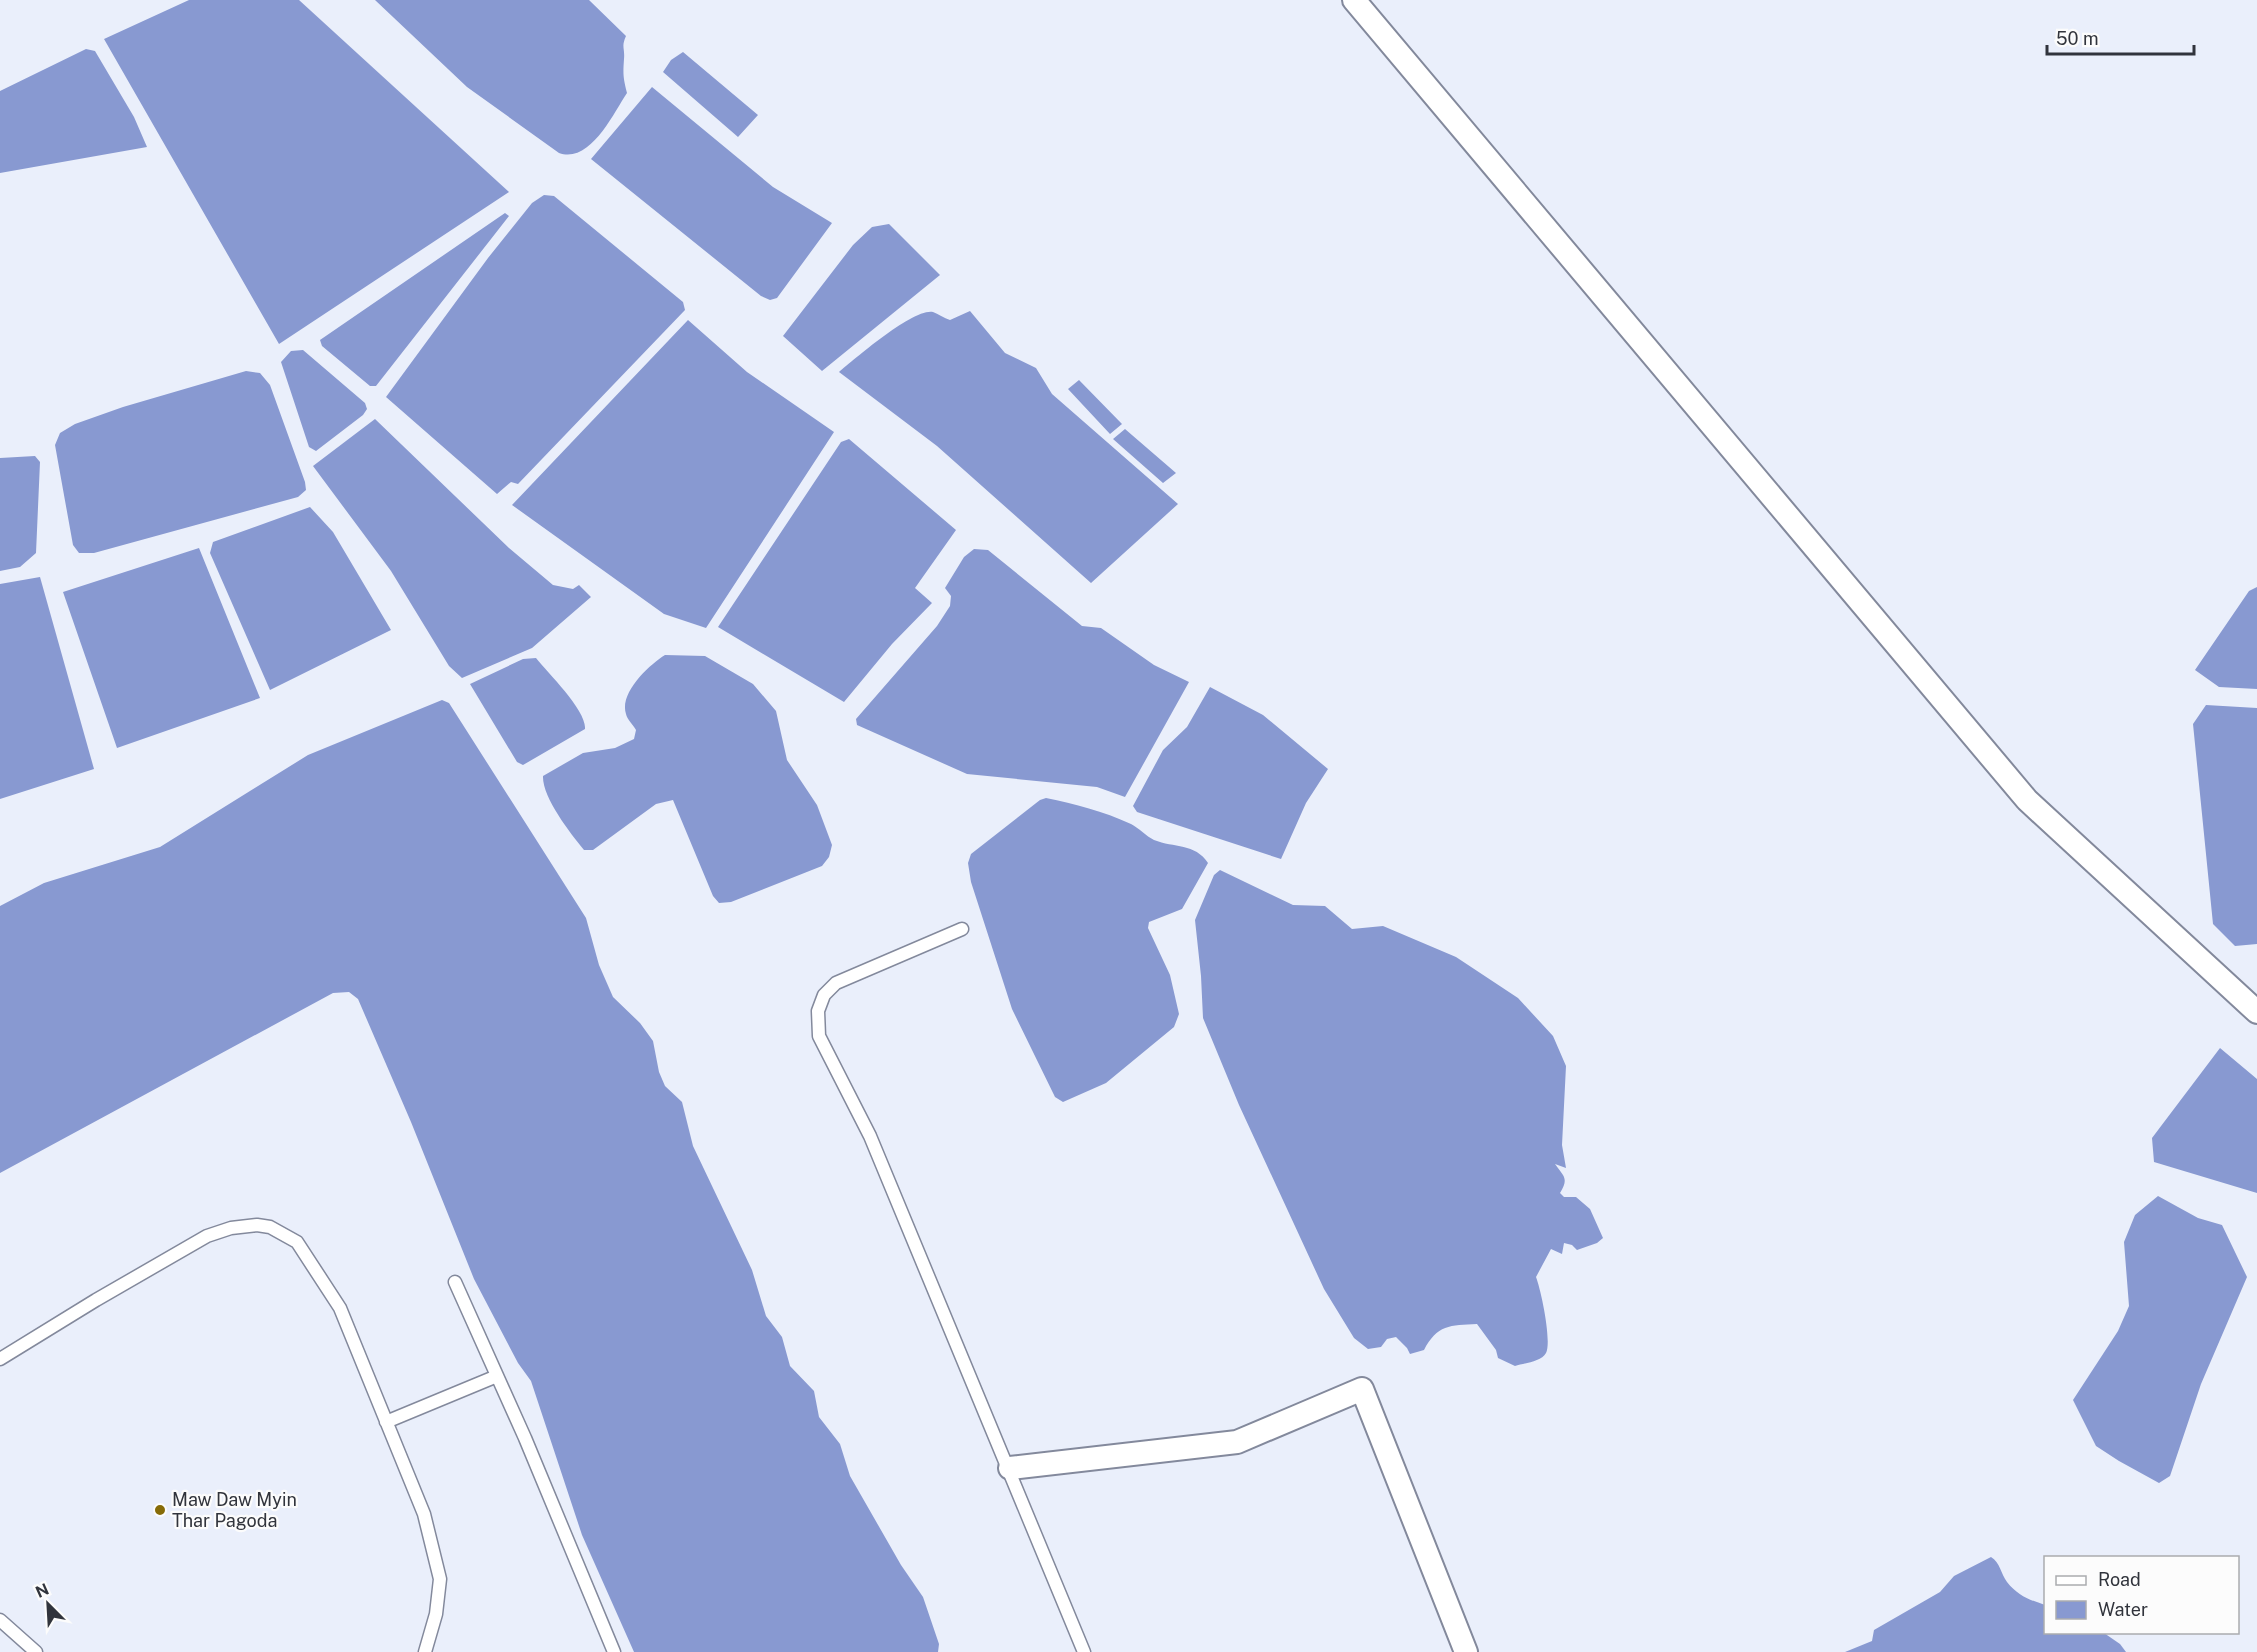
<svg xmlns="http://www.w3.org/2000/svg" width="2257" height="1652" font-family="'Public Sans',sans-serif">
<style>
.water{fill:#8899d1}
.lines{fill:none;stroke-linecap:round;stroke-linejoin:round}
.lane-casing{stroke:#83899c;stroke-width:15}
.street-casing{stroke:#83899c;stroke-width:26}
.lane{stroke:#fff;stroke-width:12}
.street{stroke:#fff;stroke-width:22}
.poi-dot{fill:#866b07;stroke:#fcfcfc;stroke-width:2}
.labels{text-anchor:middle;stroke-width:4.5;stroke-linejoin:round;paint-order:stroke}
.poi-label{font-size:18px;fill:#31343c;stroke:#fcfcfc;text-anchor:start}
</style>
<rect width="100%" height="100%" fill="#eaeffb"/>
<path class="water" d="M189,0H299L509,192L279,344L104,39Z
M375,0H589L626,36C621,47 625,48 624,59C623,74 623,77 627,93C613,114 590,164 559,153L467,87Z
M86,49L95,51L134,117L147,147L0,173V91Z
M683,52L758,115L738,137L663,72L671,60Z
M652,87L773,187L832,223L777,298L770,300L761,296L591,159Z
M544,195L554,196L683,302L685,310L518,484L511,482L497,494L386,397L488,258L532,203Z
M505,213L509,216L376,386H370L322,346L320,340Z
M889,224L940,275L822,371L783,336L853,245L872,227Z
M970,311L1005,353L1036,368L1052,394L1178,504L1091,583L937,446L839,372C855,359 913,308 933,312C938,314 944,318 950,320Z
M688,320L747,372L834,432L706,628L664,614L512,505Z
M303,350L365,403L367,409L363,415L316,451L309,447L281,362L291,351Z
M246,371L260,373L270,385L305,482L306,490L298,497L94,553H79L73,545L55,445L60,433L75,424L123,407Z
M1079,380L1122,424L1110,434L1068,389Z
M375,419L509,548L553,585L573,589L579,585L591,597L532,648L462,678L449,666L391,571L313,466Z
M1125,429L1176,473L1163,483L1113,439Z
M849,439L956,530L915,588L932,603L892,644L844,702L718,627L841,442Z
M35,456L40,462L36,553L20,567L0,571V458Z
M310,507L333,532L391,630L270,690L210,553L213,542Z
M199,548L260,698L117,748L63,592Z
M974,549L988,550L1082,626L1101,628L1154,665L1189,682L1125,797L1097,787L967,774L857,725L856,719L937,626L950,606L951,596L945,588L964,557Z
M40,577L94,769L0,799V584Z
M2257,587V689L2219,687L2195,670L2249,591Z
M665,655L705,656L753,684L776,711L787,760L817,805L832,845L829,857L822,866L731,902L719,903L713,896L673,800L656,804L593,850H584C570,833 542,797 543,776L583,753L615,748L634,739L636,730C633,725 627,719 626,714C619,693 649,665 665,655Z
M536,658C548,673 587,711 585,729L523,765L517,762L470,684L523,659Z
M1210,687L1263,715L1328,769L1306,803L1281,859L1137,812L1133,806L1163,750L1187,727Z
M442,700L449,703L586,918L599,965L613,997L640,1023L653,1041L659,1072L665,1086L682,1102L693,1146L752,1270L766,1316L782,1337L790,1366L814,1391L819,1417L840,1444L850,1476L901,1565L923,1597L939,1644L938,1652H634L582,1535L531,1381L518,1363L474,1279L411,1122L358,999L349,992L333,993L0,1173V906L44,883L160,847L308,755Z
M2206,705L2257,708V944L2235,946L2213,924L2193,724Z
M1046,798C1075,804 1103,811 1131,824C1139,828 1146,836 1154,840C1174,848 1195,843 1208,863L1182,909L1149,922L1148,928L1170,975L1179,1014L1174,1027L1106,1083L1063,1102L1055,1097L1012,1009L971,882L968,863L971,854L1040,800Z
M1220,870L1293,905L1325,906L1352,929L1383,926L1456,957L1518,998L1553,1036L1566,1066L1562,1145L1566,1168L1555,1164C1564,1177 1569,1178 1560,1193L1564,1197H1576L1590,1209L1603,1238L1597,1243L1577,1250L1572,1245L1564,1243L1562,1254L1551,1249L1536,1277C1541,1290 1552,1341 1546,1353C1541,1362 1524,1363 1515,1366L1498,1358L1496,1350L1477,1324C1450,1325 1437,1325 1424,1350L1410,1354L1407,1348L1396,1337L1387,1339L1381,1347L1368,1349L1354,1338L1324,1289L1239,1105L1203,1018L1201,976L1195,920L1214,875Z
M2220,1048L2257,1079V1193L2154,1162L2152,1138Z
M2158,1196L2198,1218L2222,1225L2247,1277L2201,1384L2170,1476L2159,1483L2119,1461L2096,1446L2073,1400L2118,1331L2129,1306L2124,1242L2135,1215Z
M1991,1557C2000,1562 2001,1574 2007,1582C2018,1596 2030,1600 2045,1605L2046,1632L2104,1633L2120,1644L2126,1652H1845L1872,1641L1874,1630L1940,1592L1954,1576Z"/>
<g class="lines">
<g class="lane-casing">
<path id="lane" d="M962,929L836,983L824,995L818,1011L819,1036L870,1136L1084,1652
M455,1282L525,1438L614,1652
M0,1359L96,1300L207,1236L231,1228L257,1225L270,1227L297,1242L340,1308L424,1514L440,1579L436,1614L425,1652
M386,1422L497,1376
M0,1620L36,1652"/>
</g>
<g class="street-casing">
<path id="street" d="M1354,0L2027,800L2257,1012
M1010,1468L1237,1442L1362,1389L1466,1652"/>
</g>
<use href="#lane" class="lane"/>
<use href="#street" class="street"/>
</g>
<circle class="poi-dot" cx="160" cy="1510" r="6"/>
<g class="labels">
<g class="poi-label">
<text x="172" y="1506">Maw Daw Myin<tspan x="172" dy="21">Thar Pagoda</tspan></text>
</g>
</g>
<rect x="2044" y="1556" width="195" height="78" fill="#fcfcfc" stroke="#abacaf" stroke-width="1.5"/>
<rect x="2056" y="1576" width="30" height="9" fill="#ffffff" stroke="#abacaf" stroke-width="1.5"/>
<text x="2098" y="1586" font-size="18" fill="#31343c">Road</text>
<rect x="2056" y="1601" width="30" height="18" fill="#8899d1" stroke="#abacaf" stroke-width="1.5"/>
<text x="2098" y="1616" font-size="18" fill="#31343c">Water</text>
<g transform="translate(48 1604) rotate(336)" stroke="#fcfcfc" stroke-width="4.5" paint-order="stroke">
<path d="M0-4.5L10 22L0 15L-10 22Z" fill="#31343c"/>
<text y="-9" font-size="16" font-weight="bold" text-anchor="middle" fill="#31343c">N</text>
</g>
<path d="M2047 45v9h147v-9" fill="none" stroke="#31343c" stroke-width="3"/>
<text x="2056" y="45" font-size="18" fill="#31343c" stroke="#fcfcfc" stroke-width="4.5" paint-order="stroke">50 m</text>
</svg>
